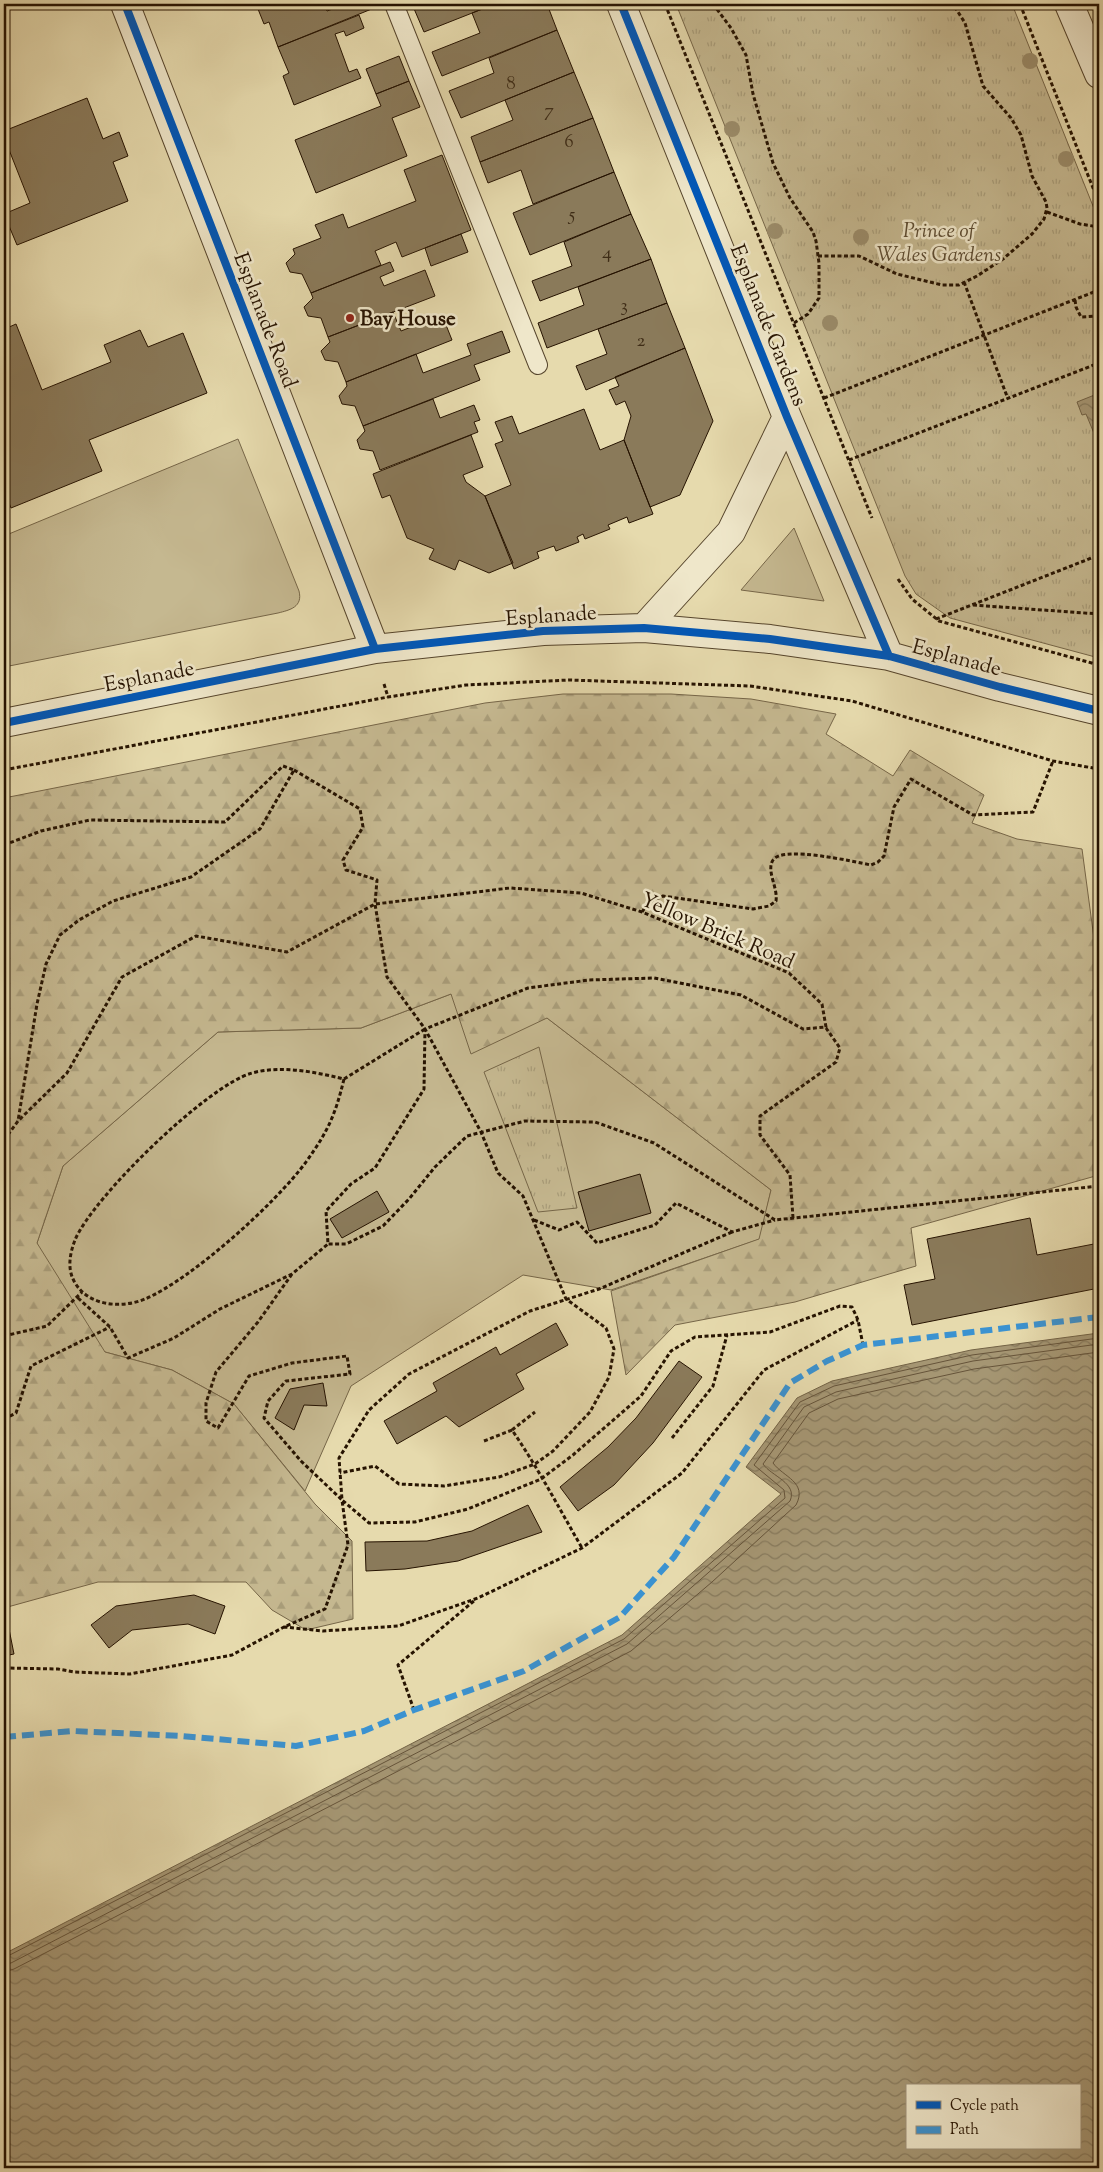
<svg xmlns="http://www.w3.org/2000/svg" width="1103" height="2172" font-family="'Sorts Mill Goudy',serif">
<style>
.green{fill:#c5b890;stroke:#766648}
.forest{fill:url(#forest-firs);stroke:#766648}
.park{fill:url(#park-tufts);stroke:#766648}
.water{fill:url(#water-waves);stroke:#726245;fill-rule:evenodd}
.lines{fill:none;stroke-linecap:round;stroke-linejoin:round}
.shore{stroke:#66543a;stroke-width:1}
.building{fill:#8a7a5a;stroke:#261301}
.lane-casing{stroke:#56452c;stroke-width:20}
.street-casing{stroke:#56452c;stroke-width:30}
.path{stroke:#261301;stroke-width:3;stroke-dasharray:4 2.5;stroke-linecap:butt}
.lane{stroke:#efe7ca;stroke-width:18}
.street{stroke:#efe7ca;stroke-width:28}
.quiet{stroke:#3b92d0;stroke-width:6;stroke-dasharray:12 6;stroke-linecap:butt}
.cycleway-casing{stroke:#efe7ca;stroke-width:11}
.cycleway{stroke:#0057b8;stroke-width:8}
.tree{fill:#9b8c6a}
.poi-dot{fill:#8f2418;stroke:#efe7ca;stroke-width:2}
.labels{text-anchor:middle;stroke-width:5;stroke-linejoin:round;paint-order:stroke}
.number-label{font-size:19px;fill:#3f2d17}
.park-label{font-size:21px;font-style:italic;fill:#5e4d33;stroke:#efe7ca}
.poi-label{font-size:21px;font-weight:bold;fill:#261301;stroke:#efe7ca;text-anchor:start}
.street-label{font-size:21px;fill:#261301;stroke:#efe7ca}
</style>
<defs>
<pattern id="forest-firs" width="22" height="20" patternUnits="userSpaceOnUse" patternTransform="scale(1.25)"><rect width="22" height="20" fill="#c5b890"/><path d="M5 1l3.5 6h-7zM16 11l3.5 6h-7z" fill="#a99d7a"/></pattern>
<pattern id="park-tufts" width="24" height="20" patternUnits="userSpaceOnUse" patternTransform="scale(1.25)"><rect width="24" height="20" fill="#c5b890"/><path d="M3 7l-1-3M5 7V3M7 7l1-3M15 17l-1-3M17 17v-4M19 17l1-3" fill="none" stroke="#a99d7a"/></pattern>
<pattern id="water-waves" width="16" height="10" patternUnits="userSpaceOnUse" patternTransform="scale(1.25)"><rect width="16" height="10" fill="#a59673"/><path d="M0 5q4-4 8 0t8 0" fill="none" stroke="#86795c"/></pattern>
</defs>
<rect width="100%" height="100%" fill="#e6daad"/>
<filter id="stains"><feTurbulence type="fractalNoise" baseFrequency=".004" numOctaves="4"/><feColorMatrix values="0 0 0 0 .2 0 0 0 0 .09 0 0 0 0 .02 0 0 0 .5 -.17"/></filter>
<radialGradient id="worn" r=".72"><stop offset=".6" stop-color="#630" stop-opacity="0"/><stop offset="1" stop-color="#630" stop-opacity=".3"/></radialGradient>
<path class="green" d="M238,439L299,591C303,607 290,610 278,613L4,667V536Z
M794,528L824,601L741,590Z
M451,994L547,1018L771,1190L760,1239L611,1290L523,1275L351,1386L305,1491L234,1404L172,1370L105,1352L61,1316L37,1243L63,1166L218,1032L361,1028Z"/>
<path class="forest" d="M563,694H671L751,699L836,714L826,734L893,776L910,750L984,795L972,823L1017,839L1082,849L1099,976V1175L911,1228L916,1266L795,1302L675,1325L626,1375L611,1291L759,1239L771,1190L547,1018L471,1054L451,994L361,1028L218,1032L63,1166L37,1243L105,1352L172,1370L234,1404L315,1504L352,1541L353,1619L306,1630L272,1610L246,1582H98L4,1608V798L485,703Z"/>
<path class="park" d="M676,4H1012L1099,221V658L950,618L916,594L905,576Z
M539,1047L577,1208L538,1212L484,1072Z"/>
<path class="water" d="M1097,394L1099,399V456L1095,445L1098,443L1086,414L1082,415L1077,402Z
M1099,1333V2168H4V1954L622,1635L781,1494L746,1467L797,1398L832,1381L971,1350ZM907,2086H1079V2148H907Z"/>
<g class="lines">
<path class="shore" d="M4,1958L624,1639L785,1498L784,1490L754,1465L800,1402L834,1386L972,1355L1099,1338
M4,1964L11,1963L627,1644L790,1501C798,1483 771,1476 763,1464L804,1407L836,1392L973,1361L1099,1344
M4,1972L14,1969L631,1651L712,1582L796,1505C808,1482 783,1477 773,1463L809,1413L838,1399L974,1369L1099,1352"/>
</g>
<path class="building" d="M256,4H324L327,11L338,7L337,4H378L379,6L278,47L269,22L264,24Z
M412,4H495L424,32Z
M495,4H547L557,30L442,76L432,52L480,33L472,13Z
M359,15L364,28L346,36L344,31L335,34L349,72L357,69L361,78L294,105L283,76L289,73L278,47Z
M557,30L574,72L461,118L449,91L494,73L489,58Z
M399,56L409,81L376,94L366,69Z
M574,72L593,118L480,162L471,137L513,120L505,100Z
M409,81L420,107L392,118L407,156L316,193L295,140L381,106L376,94Z
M87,98L103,139L119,132L128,156L113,162L128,201L17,245L4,214L30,203L4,137V131Z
M593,118L614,172L533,204L521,170L488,183L480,162Z
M442,155L471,230L402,257L396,242L375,251L381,265L311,293L302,274L290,272L286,263L295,254L293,249L321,238L315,225L343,214L348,228L416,201L404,170Z
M614,172L631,214L530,255L513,213Z
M631,214L651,259L540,301L532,281L572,266L564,242Z
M461,234L468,252L431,266L425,248Z
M651,259L667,303L547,348L538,323L584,305L578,287Z
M390,262L394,271L380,277L384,286L425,270L435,296L328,337L321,318L308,316L304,307L313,298L311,293Z
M667,303L685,348L586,390L576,366L607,354L598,329Z
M393,312L401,331L442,315L452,340L346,382L338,362L325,360L321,351L330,342L328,337Z
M4,320L7,328L16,324L42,390L111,362L104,345L140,330L148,347L183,333L207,393L89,440L102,471L11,508L4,490Z
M502,331L510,352L474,365L480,380L363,426L355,406L342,404L339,396L347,386L346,382L416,354L423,373L471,355L467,344Z
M685,348L713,421L680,495L650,507L624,440L631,416L625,401L616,405L609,390L619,386L615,377Z
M433,399L440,418L474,405L480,420L474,422L478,432L380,470L373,451L360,449L357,440L365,431L363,426Z
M584,409L600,450L624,440L653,514L629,523L627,517L608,525L610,529L585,539L583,534L577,537L579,542L556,551L554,546L537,552L539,558L514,569L485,496L511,485L495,444L503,441L495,422L512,416L519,434Z
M471,435L483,467L463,475L466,482L485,496L513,563L489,573L459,560L455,570L429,559L434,549L407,538L390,495L382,498L373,474Z
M640,1174L651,1213L589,1231L578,1192Z
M377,1191L389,1212L342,1238L330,1219Z
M1030,1218L1037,1255L1099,1243V1288L912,1325L904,1285L935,1279L927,1239Z
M556,1323L568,1345L516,1374L524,1389L459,1427L446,1416L397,1444L384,1421L437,1391L433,1383L496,1347L500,1355Z
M679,1361L702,1377L653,1443L614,1485L578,1511L560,1487L608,1447L636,1418Z
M323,1383L327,1406L304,1405L294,1430L275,1418L290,1389Z
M528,1505L542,1532L458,1561L405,1569L366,1571L365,1542L427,1541L472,1531Z
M194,1595L225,1606L215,1634L188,1624L132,1630L109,1648L91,1625L116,1606Z
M9,1629L14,1654L4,1656V1630Z"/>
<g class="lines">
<g class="lane-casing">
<path id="lane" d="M394,4L538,365"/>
</g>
<g class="street-casing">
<path id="street" d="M125,4L375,649
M621,4L787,417L889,656
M1069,4L1099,74
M644,628L731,532L787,417
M4,723L375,649L543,631L644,628L770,639L889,656L1000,687L1099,711"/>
</g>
<path class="path" d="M665,4L872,518
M713,4L731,28L746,55L753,94L773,163L790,198L813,232L816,241L819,263V298L808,314L794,323
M1020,4L1099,203
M1047,212L1080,224L1099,227
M818,256H859L897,274L942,285H959L977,276L1003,259L1032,234L1044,219L1047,208L1046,202L1032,176L1021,135L1011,118L983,86L965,23L953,4
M964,282L1008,399
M1075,300L1076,307L1081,317L1099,316
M1095,365V347L1099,338
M824,398L1099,290
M849,460L1099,363
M898,579L912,599L939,621L1099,665
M973,605L1099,614
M936,619L1099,555
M384,684L388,697
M4,770L388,697L466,685L569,680L750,686L852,701L1053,761L1099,769
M294,770L360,809L363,827L343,860L346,870L377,880L375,904L387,977L425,1029L481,1132L498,1173L523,1196L566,1299L606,1328L614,1349L609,1377L590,1412L553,1451L535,1464L499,1477L444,1486L399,1484L375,1466L340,1473
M4,845L41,831L90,820L225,822L283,766L294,770L260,829L191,877L113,901L79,920L60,935L46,964L37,1004L18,1121
M642,912L649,902L663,896L753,909L769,906L776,901C778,887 766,871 773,860C782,845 855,862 871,865L878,862L884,856L894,807L911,779L973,815L1033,812L1053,761
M344,1079C335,1116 328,1131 306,1162C276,1203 192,1279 145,1299C121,1309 87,1306 74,1281C67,1268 70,1253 75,1240C93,1197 208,1085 252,1073C282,1065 315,1072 344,1079L425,1029
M4,1140L18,1121L67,1073L122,977L196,936L287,952L375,904L510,888L581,893L642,912L789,973L822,1004L826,1027L803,1029L741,995L654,978L589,980L528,988L425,1029L424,1089L375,1168L351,1184L326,1211L328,1244H346L383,1226L409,1199L435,1167L467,1136L525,1121L595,1122L654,1143L775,1220L1099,1186
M793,1218L790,1175L760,1135V1116L836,1062L840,1048L826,1028
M534,1220L559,1230L577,1222L597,1243L655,1225L676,1203L732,1232L775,1220
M732,1232L599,1289L530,1311L409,1374L369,1410L339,1458L342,1500L369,1523L415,1522L468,1509L541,1479L573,1455L641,1396L671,1351L695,1337L770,1332L840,1306L852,1307L858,1320L863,1345
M292,1274L258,1322L216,1372L206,1403V1421L218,1428L249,1376L292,1363L347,1356L350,1374L286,1381L268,1401L264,1418L301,1461L342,1500L348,1545L325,1609L284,1627L323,1631L398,1626L478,1598L582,1548L682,1473L764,1370L858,1320
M78,1298L110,1327L128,1358L174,1338L220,1309L292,1274L328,1244
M4,1336L47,1326L82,1292
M4,1419L16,1413L31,1366L110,1327
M512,1430L535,1412
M672,1438L713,1386L727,1335
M484,1441L512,1430C538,1468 559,1508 582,1548
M4,1668L58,1669L74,1672L130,1674L232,1655L284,1627
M414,1710L398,1665L475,1600"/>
<use href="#lane" class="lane"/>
<use href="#street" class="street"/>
<path class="quiet" d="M4,1737L73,1731L181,1736L296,1746L364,1731L414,1710L524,1671L620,1617L674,1557L790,1383L827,1361L863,1345L1099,1317"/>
<g class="cycleway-casing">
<path id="cycleway" d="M125,4L375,649
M621,4L787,417L889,656
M4,723L375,649L543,631L644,628L770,639L889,656L1000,687L1099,711"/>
</g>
<use href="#cycleway" class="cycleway"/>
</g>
<g class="tree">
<circle cx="1030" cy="61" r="8"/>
<circle cx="732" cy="129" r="8"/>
<circle cx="1066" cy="159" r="8"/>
<circle cx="775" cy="231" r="8"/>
<circle cx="861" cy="237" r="8"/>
<circle cx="830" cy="323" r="8"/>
</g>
<circle class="poi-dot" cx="350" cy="318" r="5"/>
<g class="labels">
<g class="number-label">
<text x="511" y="89">8</text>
<text x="549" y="116">7</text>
<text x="569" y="147">6</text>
<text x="572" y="220">5</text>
<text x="607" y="258">4</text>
<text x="624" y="311">3</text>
<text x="641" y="346">2</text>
</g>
<g class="park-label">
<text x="939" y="237">Prince of<tspan x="939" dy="24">Wales Gardens</tspan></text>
</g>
<g class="poi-label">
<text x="360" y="325">Bay House</text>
</g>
<g class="street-label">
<text transform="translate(266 320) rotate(69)" y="7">Esplanade Road</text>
<text transform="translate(769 325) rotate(68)" y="7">Esplanade Gardens</text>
<text transform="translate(551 615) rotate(-4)" y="7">Esplanade</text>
<text transform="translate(957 657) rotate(15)" y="7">Esplanade</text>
<text transform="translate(149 676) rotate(-11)" y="7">Esplanade</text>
<text transform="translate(718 930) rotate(23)" y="7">Yellow Brick Road</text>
</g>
</g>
<rect width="1103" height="2172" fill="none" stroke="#e6daad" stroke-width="20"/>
<rect x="5" y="5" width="1093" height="2162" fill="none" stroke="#261301" stroke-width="2.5"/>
<rect x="10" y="10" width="1083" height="2152" fill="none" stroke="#261301"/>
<rect x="906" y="2084" width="175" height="65" fill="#efe7ca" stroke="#9f927a"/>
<rect x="916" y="2101" width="25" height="8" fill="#0057b8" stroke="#9f927a"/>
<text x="950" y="2110" font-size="15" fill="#261301">Cycle path</text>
<rect x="916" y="2126" width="25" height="8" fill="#3b92d0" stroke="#9f927a"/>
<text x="950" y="2134" font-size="15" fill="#261301">Path</text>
<rect width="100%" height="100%" filter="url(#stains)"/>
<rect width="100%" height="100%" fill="url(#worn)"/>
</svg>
